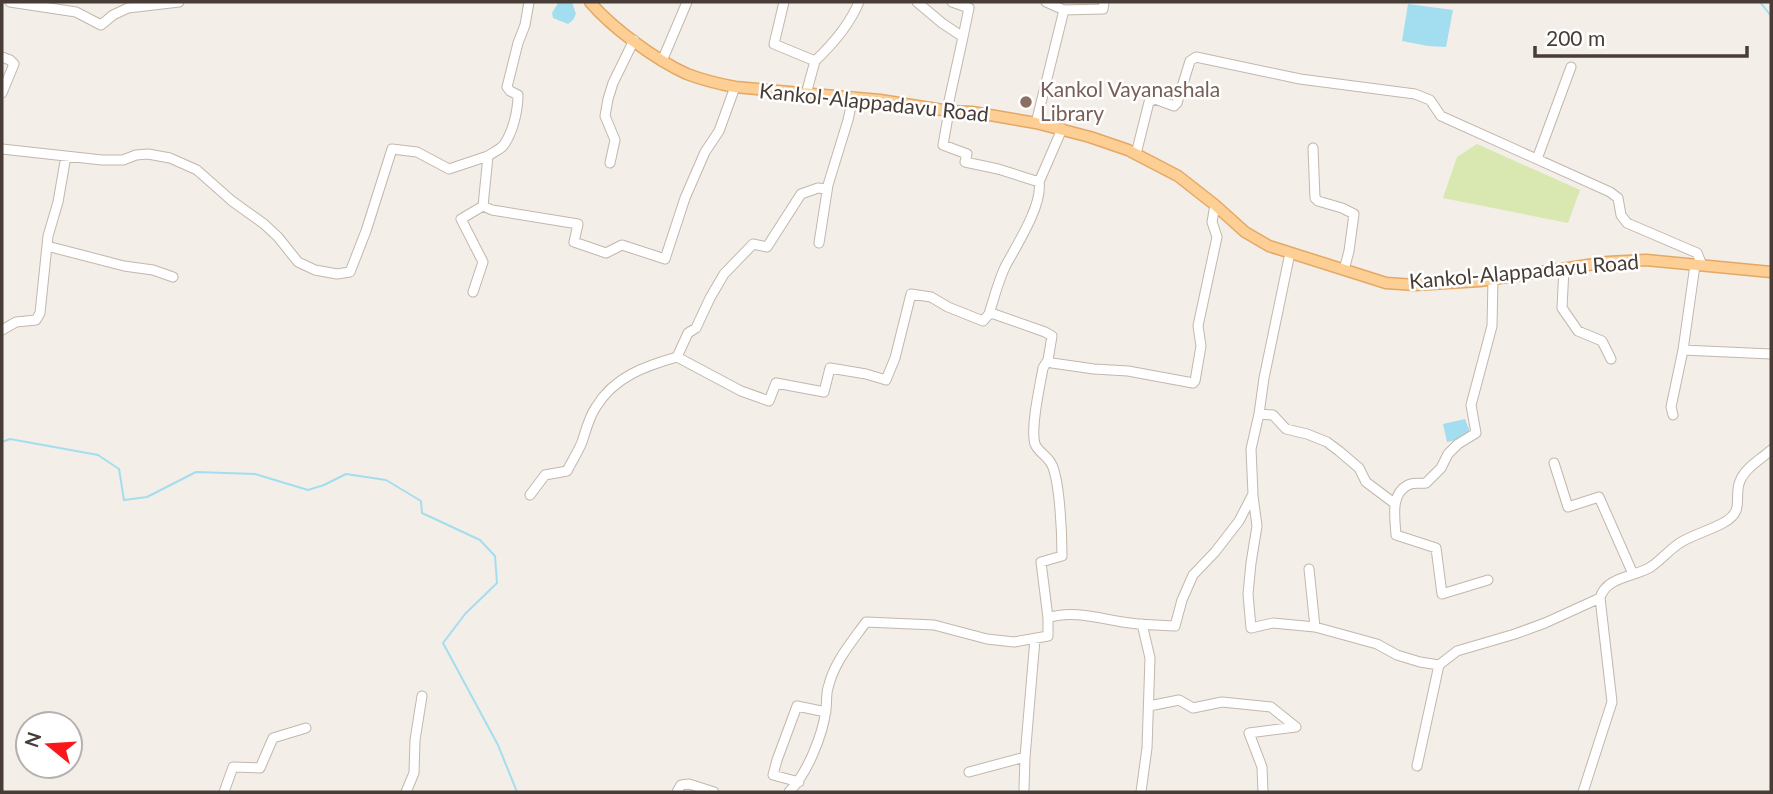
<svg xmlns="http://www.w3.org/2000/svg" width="1773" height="794" font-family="Lato,sans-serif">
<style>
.green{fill:#d8e8b0}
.water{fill:#a3def0}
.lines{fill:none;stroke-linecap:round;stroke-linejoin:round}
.stream{stroke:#a3def0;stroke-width:2}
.minor-casing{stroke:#c2b7ac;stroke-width:11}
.major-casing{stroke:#e4a865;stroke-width:13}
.minor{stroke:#fff;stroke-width:9}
.major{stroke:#fecf95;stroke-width:10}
.education-dot{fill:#8d6e63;stroke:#fff;stroke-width:2.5}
.labels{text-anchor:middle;stroke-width:5;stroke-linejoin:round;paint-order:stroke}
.education-label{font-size:21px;fill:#785e54;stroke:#fff;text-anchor:start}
.street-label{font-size:21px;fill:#473d36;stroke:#fff}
</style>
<rect width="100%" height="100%" fill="#f3eee7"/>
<path class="green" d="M1477,144L1580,190L1568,223L1443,198L1457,157Z"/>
<path class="water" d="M560,2H572L576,14L573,20L568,24L553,18L552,13L558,3Z
M1408,4L1453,10L1446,47L1428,46L1402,41Z
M1465,419L1472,437L1447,442L1443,424Z"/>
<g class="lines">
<path class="stream" d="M1760,2L1771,16
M2,442L10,439L98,455L119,469L124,500L147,497L196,472L255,474L308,490L324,485L346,474L386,480L421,501L422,513L480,540L495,556L497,583L465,614L443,643L498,745L517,792"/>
<g class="minor-casing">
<path id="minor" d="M10,2L76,12L101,25L113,15L128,8L179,2
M784,2L774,44L815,61L806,94
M917,2L942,23L963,37L947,110
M952,2L969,8L963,37
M1046,2L1064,10
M2,57L10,60L14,64L2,93
M662,61L687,2
M815,61C833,44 849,26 859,2
M949,111L943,145L967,154L965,162L998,169L1039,182
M1036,123L1064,10L1103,9L1104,2
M1313,148L1315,198L1318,201L1342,208L1354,214L1349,251L1344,270
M2,149L102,160H123L136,155L148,154L170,158L197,170L232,201L264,224L278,237L298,262L315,270L337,274L350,272L366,231L392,149L417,152L449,169L488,156L483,206L492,210L578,224L574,242L606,253L622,245L665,259L685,198L705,152L719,131L735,87
M1136,154L1149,102L1155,99L1174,106L1177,103L1190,61L1196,57L1300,79L1415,94L1430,100L1441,116L1610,192L1618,198L1621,215L1627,223L1697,253L1702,265
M488,156C492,153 499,150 503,146C513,133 518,110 518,95L510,91L507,87L518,43L525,25L529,2
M1537,159L1571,67
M610,163L615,140L605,116L608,99L613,83L634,40
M827,189L818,188L801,194L767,247L753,244L724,274L710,298L696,328L688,333L677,357L741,391L769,401L776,383L824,392L830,368L866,374L886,380L895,358L911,294L931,297L948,307L983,321L989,314H994L1045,332L1052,336L1048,360L1052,363L1094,369L1128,371L1193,383L1195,381L1201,346L1198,326L1217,237L1212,222L1215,205
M819,243L828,185L848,120L853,97
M47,246L124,266L153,270L173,277
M1695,265L1683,350L1771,354
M1564,268L1562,308L1578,331L1602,341L1611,359
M473,292L483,262L461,219L483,206
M989,314C994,298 998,282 1005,267C1016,246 1043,205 1039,182L1062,129
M2,330L16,322L36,320L40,313L48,236L58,202L66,156
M1048,360L1043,368C1040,386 1030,428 1035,444C1038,452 1048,456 1052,465C1060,483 1062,535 1062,556L1041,562L1048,618
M1259,414L1273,415L1286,429L1307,434L1327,442L1339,451L1359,468L1366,482L1394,503
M1673,415L1671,407L1683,350
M1554,463L1568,507L1599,497L1633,574
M530,495L545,475L567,471C572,461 578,452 582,442C586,430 589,417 596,407C614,377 645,366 677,357
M1253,496L1257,526L1251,563L1248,594L1251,628L1273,623L1315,627L1377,644L1397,655L1420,662L1439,665L1457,651L1515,634L1545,623L1600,598C1606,577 1633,577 1649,568C1661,561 1670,548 1683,541C1696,534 1710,530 1723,523C1746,511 1733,497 1740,481C1745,468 1761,459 1771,450
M1309,569L1315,627
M1488,580L1442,594L1436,548L1396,535C1395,518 1390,494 1408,485C1414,482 1420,484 1426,483L1441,468L1448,454L1458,444L1476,433L1471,405L1492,326L1493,279
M1149,706L1179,700L1193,708L1222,702L1271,707L1296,727L1249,733L1262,767L1263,792
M1417,766L1439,665
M969,772L1025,757
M799,782L773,775L777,760L797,706L826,712
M1024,789L1025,757L1035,639
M224,792L233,767L260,768L273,738L306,728
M406,792L414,773L415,740L422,696
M677,792L681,785L689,784L714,792
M789,792C807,774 823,735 826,709C827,702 826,694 828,688C834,662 851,643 866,622L934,625L987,639L1014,642L1048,636V618C1074,609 1104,620 1130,623C1145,625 1160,625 1175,626L1182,600L1193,575L1215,552L1239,521L1253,494L1251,449L1259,414L1264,378L1290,253
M1141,792L1147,748L1150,658L1142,624
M1583,792L1612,702L1600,598"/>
</g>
<g class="major-casing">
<path id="major" d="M590,2C612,28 656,60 687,74C703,80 719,84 735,87L880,100L949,111L972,112L1036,123L1090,137L1128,150L1178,176L1215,205L1245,232L1269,246L1386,283L1415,285L1480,281L1608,262L1646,260L1771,272"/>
</g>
<use href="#minor" class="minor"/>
<use href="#major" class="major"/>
</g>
<circle class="education-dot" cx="1026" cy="102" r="7"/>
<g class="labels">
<g class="education-label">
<text x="1040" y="97">Kankol Vayanashala<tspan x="1040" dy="24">Library</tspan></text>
</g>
<g class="street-label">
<text transform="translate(874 103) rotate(6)" y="7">Kankol-Alappadavu Road</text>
<text transform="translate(1524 272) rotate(-5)" y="7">Kankol-Alappadavu Road</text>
</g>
</g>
<rect width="1773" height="794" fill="none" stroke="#473d36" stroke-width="7"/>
<g transform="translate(49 745) rotate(288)"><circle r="33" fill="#ffffff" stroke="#b5b1af" stroke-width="2"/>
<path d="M0-5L12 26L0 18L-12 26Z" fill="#fa171b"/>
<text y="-10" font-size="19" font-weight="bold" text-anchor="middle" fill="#473d36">N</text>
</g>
<path d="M1535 46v10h212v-10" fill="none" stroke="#473d36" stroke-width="3.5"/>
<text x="1546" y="46" font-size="21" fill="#473d36" stroke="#ffffff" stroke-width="5" paint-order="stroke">200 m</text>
</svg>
